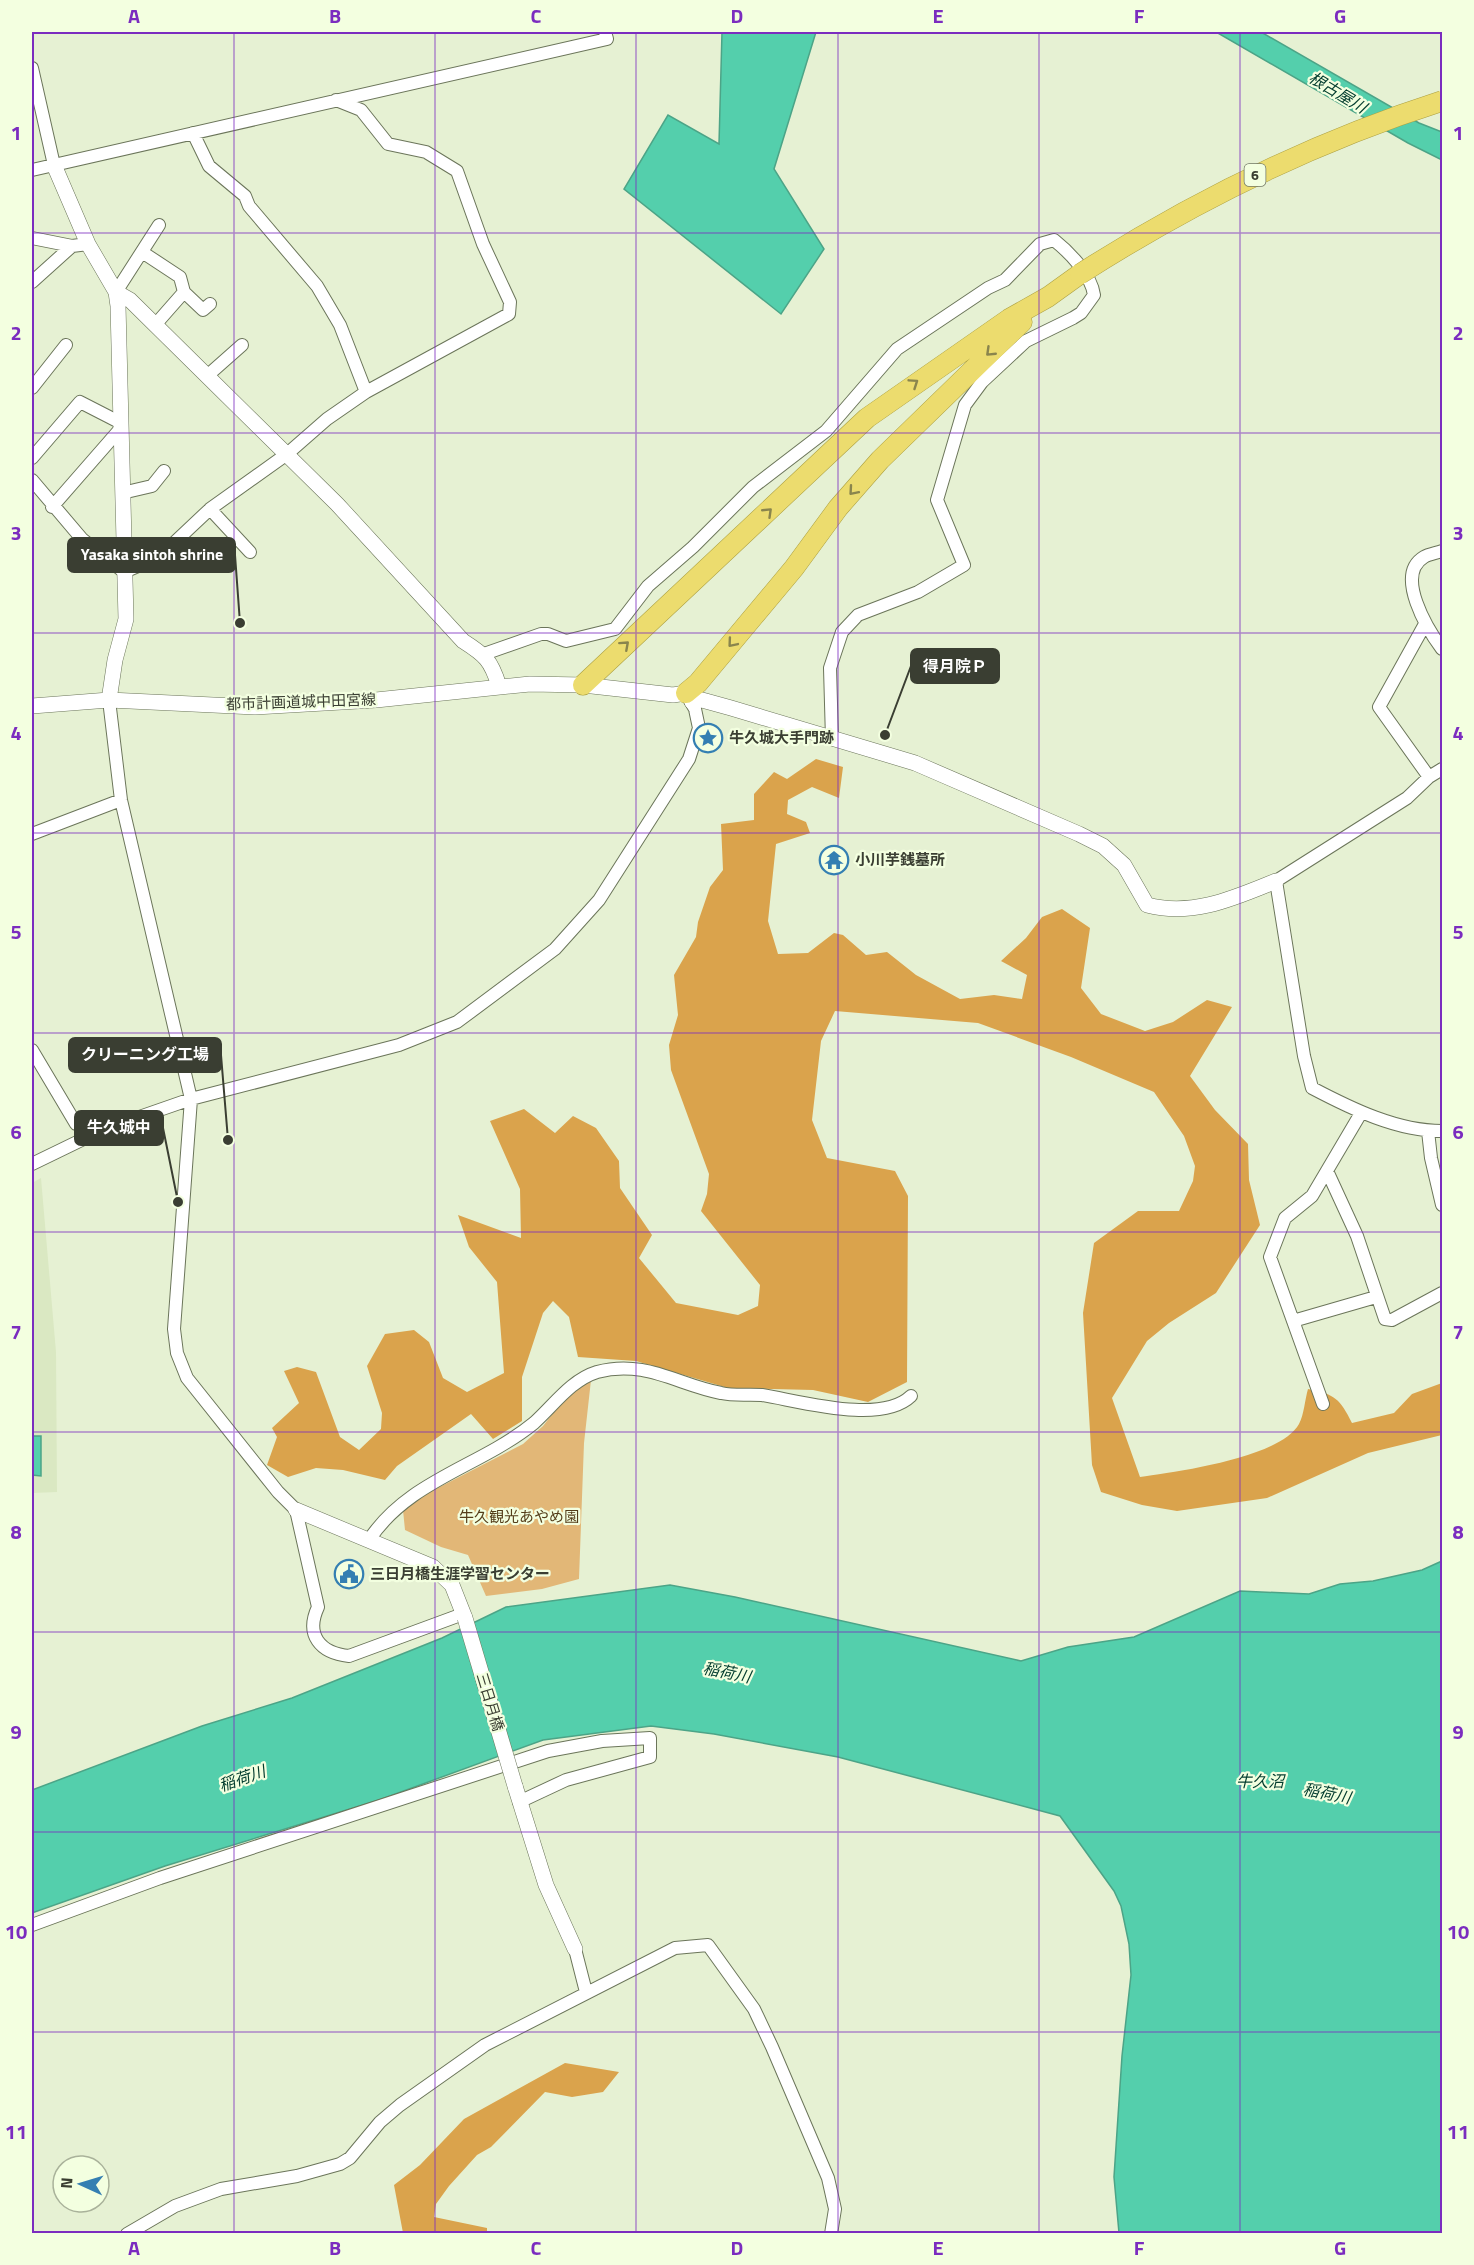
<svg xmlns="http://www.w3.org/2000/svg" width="1474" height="2265" font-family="'Titillium Web','Noto Sans JP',sans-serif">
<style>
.built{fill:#dae8c2}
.green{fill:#e2b777}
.forest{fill:#daa34c}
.water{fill:#54cfac;stroke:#4ca487;stroke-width:1.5}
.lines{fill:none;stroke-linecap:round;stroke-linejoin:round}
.minor-casing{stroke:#6b755a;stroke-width:14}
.tertiary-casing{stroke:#6b755a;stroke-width:16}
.trunk-casing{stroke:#ab9f41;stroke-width:21}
.minor{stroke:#fff;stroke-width:12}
.tertiary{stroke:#fff;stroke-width:15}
.trunk{stroke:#ecdc6e;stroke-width:20}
.tertiary-bridge-casing{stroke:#6b755a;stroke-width:16;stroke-linecap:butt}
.trunk-bridge-casing{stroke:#ab9f41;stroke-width:21;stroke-linecap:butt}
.tertiary-bridge{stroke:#fff;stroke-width:15}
.trunk-bridge{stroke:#ecdc6e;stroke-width:20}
.oneway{stroke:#8a854d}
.grid{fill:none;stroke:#7b2cbf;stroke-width:1.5;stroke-opacity:0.55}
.labels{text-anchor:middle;stroke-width:4.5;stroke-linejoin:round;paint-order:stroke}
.shield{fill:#f3ffe0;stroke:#727866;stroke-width:1.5}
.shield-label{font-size:14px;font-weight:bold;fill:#3a3e32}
.street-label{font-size:15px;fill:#3a3e32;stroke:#f3ffe0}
.poi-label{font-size:15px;font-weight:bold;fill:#3a3e32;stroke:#f3ffe0;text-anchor:start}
.park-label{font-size:15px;fill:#543d19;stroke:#f3ffe0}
.water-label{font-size:16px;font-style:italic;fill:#013b2d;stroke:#f3ffe0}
.leader{fill:none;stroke:#3a3e32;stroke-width:2}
.callout-dot{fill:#3a3e32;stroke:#f3ffe0;stroke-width:2}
.callout{fill:#3a3e32;stroke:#3a3e32;stroke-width:2}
.callout-label{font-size:16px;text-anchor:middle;font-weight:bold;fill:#fff}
.neatline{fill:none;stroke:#7b2cbf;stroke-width:2}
.grid-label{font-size:20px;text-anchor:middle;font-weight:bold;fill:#7b2cbf}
</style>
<rect width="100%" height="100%" fill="#e6f1d3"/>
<path class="built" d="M41,1178L56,1352L57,1492L32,1493V1183Z"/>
<path class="green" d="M591,1380L584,1443L579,1579L542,1589L486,1596L468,1555L441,1547L405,1530L403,1510L430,1492L523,1444L543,1426L564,1399Z"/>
<path class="forest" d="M816,759L843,767L839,798L812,787L788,800L787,814L806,822L810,833L776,844L768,921L778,954L808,953L834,933L843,935L866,955L887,952L916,975L960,999L994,995L1022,999L1027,975L1001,961L1026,938L1042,917L1062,909L1090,928L1081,988L1101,1014L1145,1031L1173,1022L1207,1000L1232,1007L1190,1076L1215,1110L1248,1144L1249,1180L1260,1225L1216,1293L1169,1323L1147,1341L1112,1398L1140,1477C1176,1472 1280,1458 1299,1424C1304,1415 1305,1399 1308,1389C1335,1394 1340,1399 1352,1423L1394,1413L1412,1394L1442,1383V1435L1368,1453L1267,1498L1177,1511L1142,1505L1101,1492L1092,1465L1083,1313L1094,1243L1138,1211H1179L1193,1181L1195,1166L1184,1136L1154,1092L1071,1057L978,1023L835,1011L821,1041L812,1120L827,1158L895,1171L908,1196L907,1382L868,1402L813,1390L728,1388L636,1361L578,1357L569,1317L553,1301L543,1313L522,1377V1421L493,1439L471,1414L397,1466L385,1480L343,1470L316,1468L288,1477L267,1465L277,1437L272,1428L299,1403L284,1371L297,1367L316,1372L340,1437L359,1450L381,1429L382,1413L367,1366L385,1334L414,1330L429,1342L443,1378L467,1392L504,1373L497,1282L469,1247L458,1215L521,1238L520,1189L490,1121L524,1109L555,1133L573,1116L596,1128L619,1161L620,1188L652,1235L639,1258L676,1303L738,1315L758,1306L760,1285L701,1211L707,1194L709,1174L671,1070L669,1045L678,1015L674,975L696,937L698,922L710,887L723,870L721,824L754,820V794L774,772L787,779Z
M565,2063L619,2072L603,2092L572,2097L545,2092L491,2147L477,2155L449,2186L436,2204L434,2217L487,2228V2233H403L394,2185L420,2165L464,2119Z"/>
<path class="water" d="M722,32H816L774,169L824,249L781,314L624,189L668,115L719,144Z
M1216,32H1261L1419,123L1442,132V160L1408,143Z
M32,1436H41V1476L32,1475Z
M1442,1561V2233H1119L1114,2177L1122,2056L1131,1975L1129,1944L1121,1906L1114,1891L1060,1816L838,1757L714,1734L651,1726L543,1740L379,1800L165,1866L32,1913V1790L202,1726L292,1698L442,1638L506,1607L670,1585L735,1597L1021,1661L1068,1647L1134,1637L1240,1591L1309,1594L1340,1584L1373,1581L1422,1570Z"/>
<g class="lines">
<g class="minor-casing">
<path id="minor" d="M32,68L54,165
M193,133L209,166L245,196L249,206L317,286L340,325L366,392
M32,170L607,39L605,32
M32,238L72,246L88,244
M142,252L180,277L184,292L203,310L210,304
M32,282L72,246
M116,292L159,225
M155,325L184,292
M207,376L242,345
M32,388L66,345
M32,458L80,402L121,423
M32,480L82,539L124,572L159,557L210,509L287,454L327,419L366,392L509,314L510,302L483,244L457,171L426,152L388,144L361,110L336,100
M122,493L152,486L164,471
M52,507L121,428
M210,509L250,552
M1442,551C1437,553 1429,554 1424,557C1394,575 1428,630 1442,649
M1425,624L1379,707L1429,777
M484,654L541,634H548L566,641L615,629L648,586L693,547L753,487L826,431L897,349L988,288L1005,280L1040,244L1054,240C1069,252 1091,274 1094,295L1081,313L1073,318L1026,341L982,382L965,405L937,500L964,565L918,592L858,615L842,632L830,668L832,739
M109,700L121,800L191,1099L174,1329L177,1353L187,1378L278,1492L296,1510L318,1607C305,1635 320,1653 349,1656L463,1614
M1442,769L1429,777L1407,798L1276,881L1304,1056L1312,1088C1352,1109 1397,1131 1442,1131
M32,834L121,800
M32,1050L76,1124L102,1130
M1428,1131L1431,1158L1442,1205
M32,1164L102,1130L191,1099L399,1045L457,1022L555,949L599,900L689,759L699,728L695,709L688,697
M1328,1173L1357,1236L1385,1319L1392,1320L1442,1293
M1293,1321L1376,1297
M1323,1404L1270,1257L1285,1218L1312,1196L1361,1113
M369,1540C400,1493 450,1475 497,1448C509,1441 523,1432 534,1423C554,1405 571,1380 597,1372C645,1359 678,1385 721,1393C734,1396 748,1394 762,1395C800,1401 881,1425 911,1396
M32,1925L160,1878L548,1751L602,1741L650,1738V1757L566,1780L519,1802
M575,1949L586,1992
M127,2234L175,2206L221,2189L297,2176L340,2164L350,2158L380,2122L400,2105L485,2045L675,1948L708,1945L754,2009L772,2047L828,2178L835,2209L831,2234"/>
</g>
<g class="tertiary-casing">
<path id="tertiary" d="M54,165L88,244L116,292L118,306L126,619L115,660L109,700
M116,292L130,300L337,504L463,641C485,655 491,660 499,686
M692,702L702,700L731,708L915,763L1079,834L1103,846L1124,865L1147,905C1193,917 1234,898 1276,881
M32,706L109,700L255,707L376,700L530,684L583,685L673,695L686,693
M296,1510L433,1567L452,1585L465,1618
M515,1786L546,1885L575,1949"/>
</g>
<g class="trunk-casing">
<path id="trunk" d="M583,685L867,418L1009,319L1048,297L1080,274
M686,693L698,683L794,568L838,508L880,460L1022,322"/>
</g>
<use href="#minor" class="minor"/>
<use href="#tertiary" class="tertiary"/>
<use href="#trunk" class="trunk"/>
<g class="tertiary-bridge-casing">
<path id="tertiary-bridge" d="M465,1618L515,1786"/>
</g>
<g class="trunk-bridge-casing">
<path id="trunk-bridge" d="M1080,274C1194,201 1314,142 1442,101"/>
</g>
<use href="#tertiary-bridge" class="tertiary-bridge"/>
<use href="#trunk-bridge" class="trunk-bridge"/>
</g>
<defs><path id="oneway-chevron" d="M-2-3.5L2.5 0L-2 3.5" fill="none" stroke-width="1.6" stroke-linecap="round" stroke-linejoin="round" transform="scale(1.5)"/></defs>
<g class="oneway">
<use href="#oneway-chevron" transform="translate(990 352) rotate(136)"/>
<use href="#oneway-chevron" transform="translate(914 383) rotate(-34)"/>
<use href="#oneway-chevron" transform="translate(853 491) rotate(131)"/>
<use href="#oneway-chevron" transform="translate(768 512) rotate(-44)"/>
<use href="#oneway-chevron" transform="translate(732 643) rotate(130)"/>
<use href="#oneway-chevron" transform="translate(625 645) rotate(-42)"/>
</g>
<path class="grid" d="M234,32V2234M435,32V2234M636,32V2234M838,32V2234M1039,32V2234M1240,32V2234M32,233H1442M32,433H1442M32,633H1442M32,833H1442M32,1033H1442M32,1232H1442M32,1432H1442M32,1632H1442M32,1832H1442M32,2032H1442"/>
<defs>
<g id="sight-ring" transform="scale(1.5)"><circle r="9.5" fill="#f3ffe0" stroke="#347fb2" stroke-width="1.5"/><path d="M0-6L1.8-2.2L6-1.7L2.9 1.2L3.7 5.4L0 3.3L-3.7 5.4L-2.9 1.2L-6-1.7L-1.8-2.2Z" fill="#347fb2"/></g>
<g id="temple-ring" transform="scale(1.5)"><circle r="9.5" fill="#f3ffe0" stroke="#347fb2" stroke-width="1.5"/><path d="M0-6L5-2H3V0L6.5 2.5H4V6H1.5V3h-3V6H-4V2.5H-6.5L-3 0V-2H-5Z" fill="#347fb2"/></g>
<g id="civic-ring" transform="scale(1.5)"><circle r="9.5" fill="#f3ffe0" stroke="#347fb2" stroke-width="1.5"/><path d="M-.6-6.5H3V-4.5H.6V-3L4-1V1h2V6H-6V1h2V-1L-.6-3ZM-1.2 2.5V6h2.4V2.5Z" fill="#347fb2"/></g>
</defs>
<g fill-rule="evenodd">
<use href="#sight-ring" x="708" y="738"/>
<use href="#temple-ring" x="834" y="860"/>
<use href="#civic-ring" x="349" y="1574"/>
</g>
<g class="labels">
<rect class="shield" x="1244.5" y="164" width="21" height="22" rx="4.5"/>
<g class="shield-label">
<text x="1255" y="180">6</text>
</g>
<g class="street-label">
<text transform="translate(301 702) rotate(-2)" y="5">都市計画道城中田宮線</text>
<text transform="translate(490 1702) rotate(73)" y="5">三日月橋</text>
</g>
<g class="poi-label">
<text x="729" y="743">牛久城大手門跡</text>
<text x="855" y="865">小川芋銭墓所</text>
<text x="370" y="1579">三日月橋生涯学習センター</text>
</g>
<g class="park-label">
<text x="519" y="1522">牛久観光あやめ園</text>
</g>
<g class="water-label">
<text transform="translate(1338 92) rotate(31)" y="6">根古屋川</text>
<text transform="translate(727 1672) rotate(11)" y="6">稲荷川</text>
<text transform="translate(242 1778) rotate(-19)" y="6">稲荷川</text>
<text x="1260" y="1787">牛久沼</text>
<text transform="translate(1327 1793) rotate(11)" y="6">稲荷川</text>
</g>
</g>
<path class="leader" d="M240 623L235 555M885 735L911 666M228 1140L221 1055M178 1202L163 1128"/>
<g class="callout-dot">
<circle cx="240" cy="623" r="6"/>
<circle cx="885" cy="735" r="6"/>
<circle cx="228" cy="1140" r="6"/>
<circle cx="178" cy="1202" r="6"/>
</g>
<g class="callout">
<rect x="68" y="538" width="167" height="34" rx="6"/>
<rect x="911" y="649" width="88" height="34" rx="6"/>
<rect x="69" y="1038" width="152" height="34" rx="6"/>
<rect x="75" y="1111" width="88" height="34" rx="6"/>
</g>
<g class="callout-label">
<text x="152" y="560">Yasaka sintoh shrine</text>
<text x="955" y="672">得月院Ｐ</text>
<text x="145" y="1060">クリーニング工場</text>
<text x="119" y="1133">牛久城中</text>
</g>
<rect width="1474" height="2265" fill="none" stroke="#f3ffe0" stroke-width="66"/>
<g transform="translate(81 2184) rotate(274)"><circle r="28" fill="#f3ffe0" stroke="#a9b29a" stroke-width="1.5"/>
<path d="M0-4.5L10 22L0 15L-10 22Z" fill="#347fb2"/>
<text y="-9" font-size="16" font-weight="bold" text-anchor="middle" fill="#3a3e32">N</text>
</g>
<rect x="33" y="33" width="1408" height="2199" class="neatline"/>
<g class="grid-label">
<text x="134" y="23">A</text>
<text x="335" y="23">B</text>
<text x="536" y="23">C</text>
<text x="737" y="23">D</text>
<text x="938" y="23">E</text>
<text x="1139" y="23">F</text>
<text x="1340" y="23">G</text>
<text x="16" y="140">1</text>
<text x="1458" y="140">1</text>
<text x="16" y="340">2</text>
<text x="1458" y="340">2</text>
<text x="16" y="540">3</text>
<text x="1458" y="540">3</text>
<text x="16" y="740">4</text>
<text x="1458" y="740">4</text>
<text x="16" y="939">5</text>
<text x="1458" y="939">5</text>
<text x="16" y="1139">6</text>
<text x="1458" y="1139">6</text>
<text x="16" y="1339">7</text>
<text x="1458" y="1339">7</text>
<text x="16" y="1539">8</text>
<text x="1458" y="1539">8</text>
<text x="16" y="1739">9</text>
<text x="1458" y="1739">9</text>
<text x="16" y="1939">10</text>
<text x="1458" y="1939">10</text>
<text x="16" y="2139">11</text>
<text x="1458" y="2139">11</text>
<text x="134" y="2255">A</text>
<text x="335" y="2255">B</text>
<text x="536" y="2255">C</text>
<text x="737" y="2255">D</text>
<text x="938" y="2255">E</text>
<text x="1139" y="2255">F</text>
<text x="1340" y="2255">G</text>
</g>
</svg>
